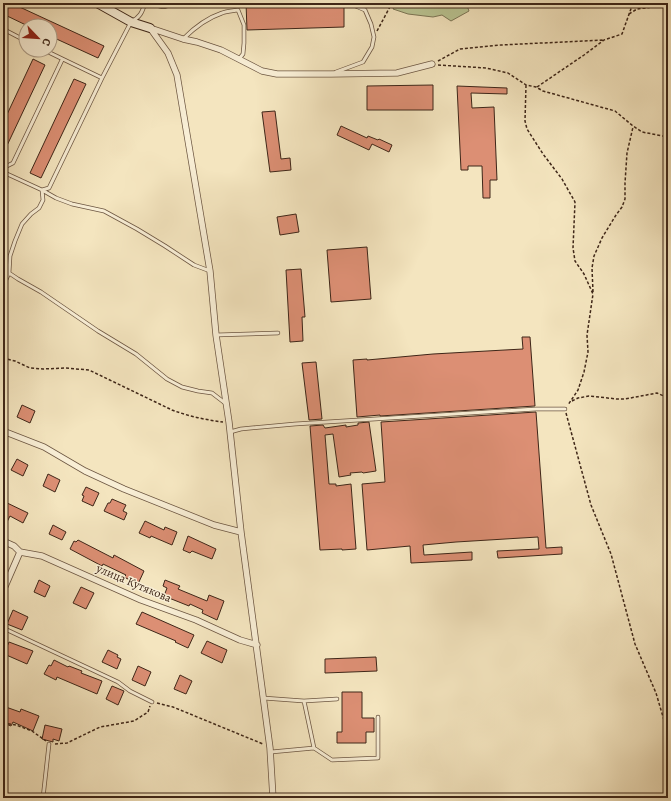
<svg xmlns="http://www.w3.org/2000/svg" width="671" height="801" font-family="Alegreya,serif">
<style>
.green{fill:#bac593;stroke:#7c7656}
.building{fill:#dc8f74;stroke:#3e2618}
.lines{fill:none;stroke-linecap:round;stroke-linejoin:round}
.lane-casing{stroke:#6c5642;stroke-width:4.5}
.street-casing{stroke:#6c5642;stroke-width:7}
.secondary-casing{stroke:#3e2618;stroke-width:10}
.path{stroke:#3e2618;stroke-width:1.5;stroke-dasharray:3 2;stroke-linecap:butt}
.lane{stroke:#f8eed5;stroke-width:3}
.street{stroke:#f8eed5;stroke-width:5.5}
.secondary{stroke:#f8eed5;stroke-width:8}
.labels{text-anchor:middle;stroke-width:3;stroke-linejoin:round;paint-order:stroke}
.street-label{font-size:12px;fill:#3e2618;stroke:#f8eed5}
</style>
<rect width="100%" height="100%" fill="#f4e5bf"/>
<filter id="stains"><feTurbulence type="fractalNoise" baseFrequency=".005" numOctaves="4"/><feColorMatrix values="0 0 0 0 .2 0 0 0 0 .09 0 0 0 0 .02 0 0 0 .5 -.17"/></filter>
<radialGradient id="worn" r=".72"><stop offset=".6" stop-color="#630" stop-opacity="0"/><stop offset="1" stop-color="#630" stop-opacity=".3"/></radialGradient>
<path class="green" d="M396,3H466L469,11L451,21L442,15L433,17L408,14L393,9Z"/>
<path class="building" d="M8,3H11L104,46L98,58L50,36V26H28L3,14Z
M246,3H344V27L247,30Z
M33,59L45,65L3,154V123Z
M74,79L86,84L41,178L30,173Z
M433,85V110H367V86Z
M457,86L507,88V94L471,93L472,108L494,107L497,180H490V198H483L482,166H468V170H461Z
M275,111L281,159L290,158L291,170L270,172L262,112Z
M341,126L367,138L368,136L378,140L379,139L392,145L389,152L372,144L369,150L337,135Z
M296,214L299,232L280,235L277,217Z
M367,247L371,299L331,302L327,250Z
M301,269L305,317H302L303,341L290,342L286,270Z
M522,337H530L535,406L380,416V415L357,417L353,360L367,359V360L433,354L523,349Z
M316,362L322,419L309,420L302,363Z
M22,405L35,411L30,423L17,417Z
M536,412L546,548L562,547V554L498,558L497,551L539,549L538,537L456,542L423,545L424,555L472,552V560L411,563L410,546L367,550L362,484L385,482L381,422Z
M369,422L376,471L363,473L362,472L350,473L351,475L339,477L333,434L325,435L329,484H336V486L351,484L356,549L342,550V549L320,550L310,426L323,425L325,428L346,425V427L358,425V423Z
M17,459L28,465L23,476L11,470Z
M48,474L60,480L55,492L43,486Z
M86,487L99,493L93,506L82,501L84,496L82,495Z
M112,499L126,505L123,511L127,513L124,520L104,511L108,503H110Z
M3,501L28,513L23,523L10,516L7,522L3,520Z
M145,521L164,530L165,527L177,532L172,545L151,536L150,538L139,533Z
M53,525L66,532L62,540L49,534Z
M188,536L216,549L212,559L192,551L190,553L183,550Z
M78,540L113,558L114,555L144,571L138,584L124,577L126,575L103,564L102,566L70,549L74,541L76,542Z
M39,580L50,586L45,597L34,592Z
M165,580L180,586L178,589L207,601L209,595L224,601L217,620L202,613L203,610L190,604L189,606L164,596L167,588L163,586Z
M81,587L94,593L86,609L73,603Z
M13,610L28,617L22,630L7,624Z
M142,612L194,635L188,648L175,642L176,641L136,624Z
M207,641L227,650L222,663L201,653Z
M9,642L33,651L27,664L4,654Z
M108,650L118,655L117,657L121,659L117,669L102,662Z
M376,657L377,671L325,673V659Z
M54,660L68,667L69,666L82,671L81,673L102,681L97,694L57,677L56,680L44,674L49,665L51,666Z
M138,666L151,672L145,686L132,680Z
M180,675L192,681L186,694L174,689Z
M112,686L124,691L118,705L106,699Z
M342,692H362V718H374V732H366V743H337V732H342Z
M3,706L20,712L21,709L39,716L33,731L13,722L11,726L3,723Z
M45,725L62,729L59,741L53,739V742L42,739Z"/>
<g class="lines">
<g class="lane-casing">
<path id="lane" d="M152,3C161,7 164,9 172,3
M3,29L26,41
M183,39C194,28 207,18 222,13C227,11 232,11 238,10L244,25V43L243,54L239,59
M44,50L102,78L131,22C140,17 142,13 145,3
M336,72L363,62L372,47L374,37L371,24L365,10L351,4
M3,168L13,163L62,60
M3,172L5,173L3,178
M5,173L42,190L49,188L102,78
M42,190L56,198L72,204L104,211L137,229L165,246L194,265L210,271
M9,273L18,279L41,292L98,331L136,354L167,379L182,387L198,391L212,393L225,403
M3,286L9,273L10,256L15,241L22,224L31,214L39,208L43,200L42,190
M216,335L278,333
M230,432L241,429L295,424L536,409H565
M3,628L118,682L130,691L152,702
M263,698L304,701L337,699
M304,701L314,748
M271,752L314,748L332,760L378,758V717
M43,798L49,744"/>
</g>
<g class="street-casing">
<path id="street" d="M150,28L168,53L177,75L210,271L216,335L229,422L241,532L270,748L273,798
M150,28L183,39L197,42L221,50L262,71L277,74H331L397,73L432,64
M3,431L44,447L85,471L124,489L214,525L241,532
M3,541L14,546L20,552L42,556L141,600L196,620L240,640L257,645
M3,591L20,552"/>
</g>
<g class="secondary-casing">
<path id="secondary" d="M97,3L131,22L150,28"/>
</g>
<path class="path" d="M629,14L637,9L668,5
M377,31L392,3
M438,61L460,49L501,45L604,40
M438,65L486,68L508,73L526,85L536,87L543,91L615,111L633,126L642,132L668,137
M526,85L525,121L527,129L543,154L562,179L575,202L573,248L575,261L584,274L593,294L587,335L588,352L584,372L578,390L568,405
M537,87L584,55L604,40L622,34L633,3
M593,292L592,268L594,256L602,238L616,215L622,207L625,199V183L627,153L633,127
M3,360L7,359L15,361L30,368L43,369L65,368L89,370L172,410C188,416 206,420 223,422
M572,401L578,398L589,396L617,399H625L657,393L668,398
M566,413L591,505L611,554L635,644L656,693L666,727L668,741
M157,703L173,707L263,744
M3,723L16,725L32,731L46,741
M55,744L67,743L100,727L134,721L148,712L150,706"/>
<use href="#lane" class="lane"/>
<use href="#street" class="street"/>
<use href="#secondary" class="secondary"/>
</g>
<g class="labels">
<g class="street-label">
<text transform="translate(134 583) rotate(23)" y="4">улица Кутякова</text>
</g>
</g>
<rect width="671" height="801" fill="none" stroke="#f4e5bf" stroke-width="16"/>
<rect x="4" y="4" width="663" height="793" fill="none" stroke="#3e2618" stroke-width="2"/>
<rect x="8" y="8" width="655" height="785" fill="none" stroke="#3e2618"/>
<g transform="translate(38 38) rotate(115)"><circle r="19" fill="#f8eed5" stroke="#ae9e89"/>
<path d="M0-3L7 15L0 10L-7 15Z" fill="#8f2418"/>
<text y="-6" font-size="11" font-weight="bold" text-anchor="middle" fill="#3e2618">С</text>
</g>
<rect width="100%" height="100%" filter="url(#stains)"/>
<rect width="100%" height="100%" fill="url(#worn)"/>
</svg>
